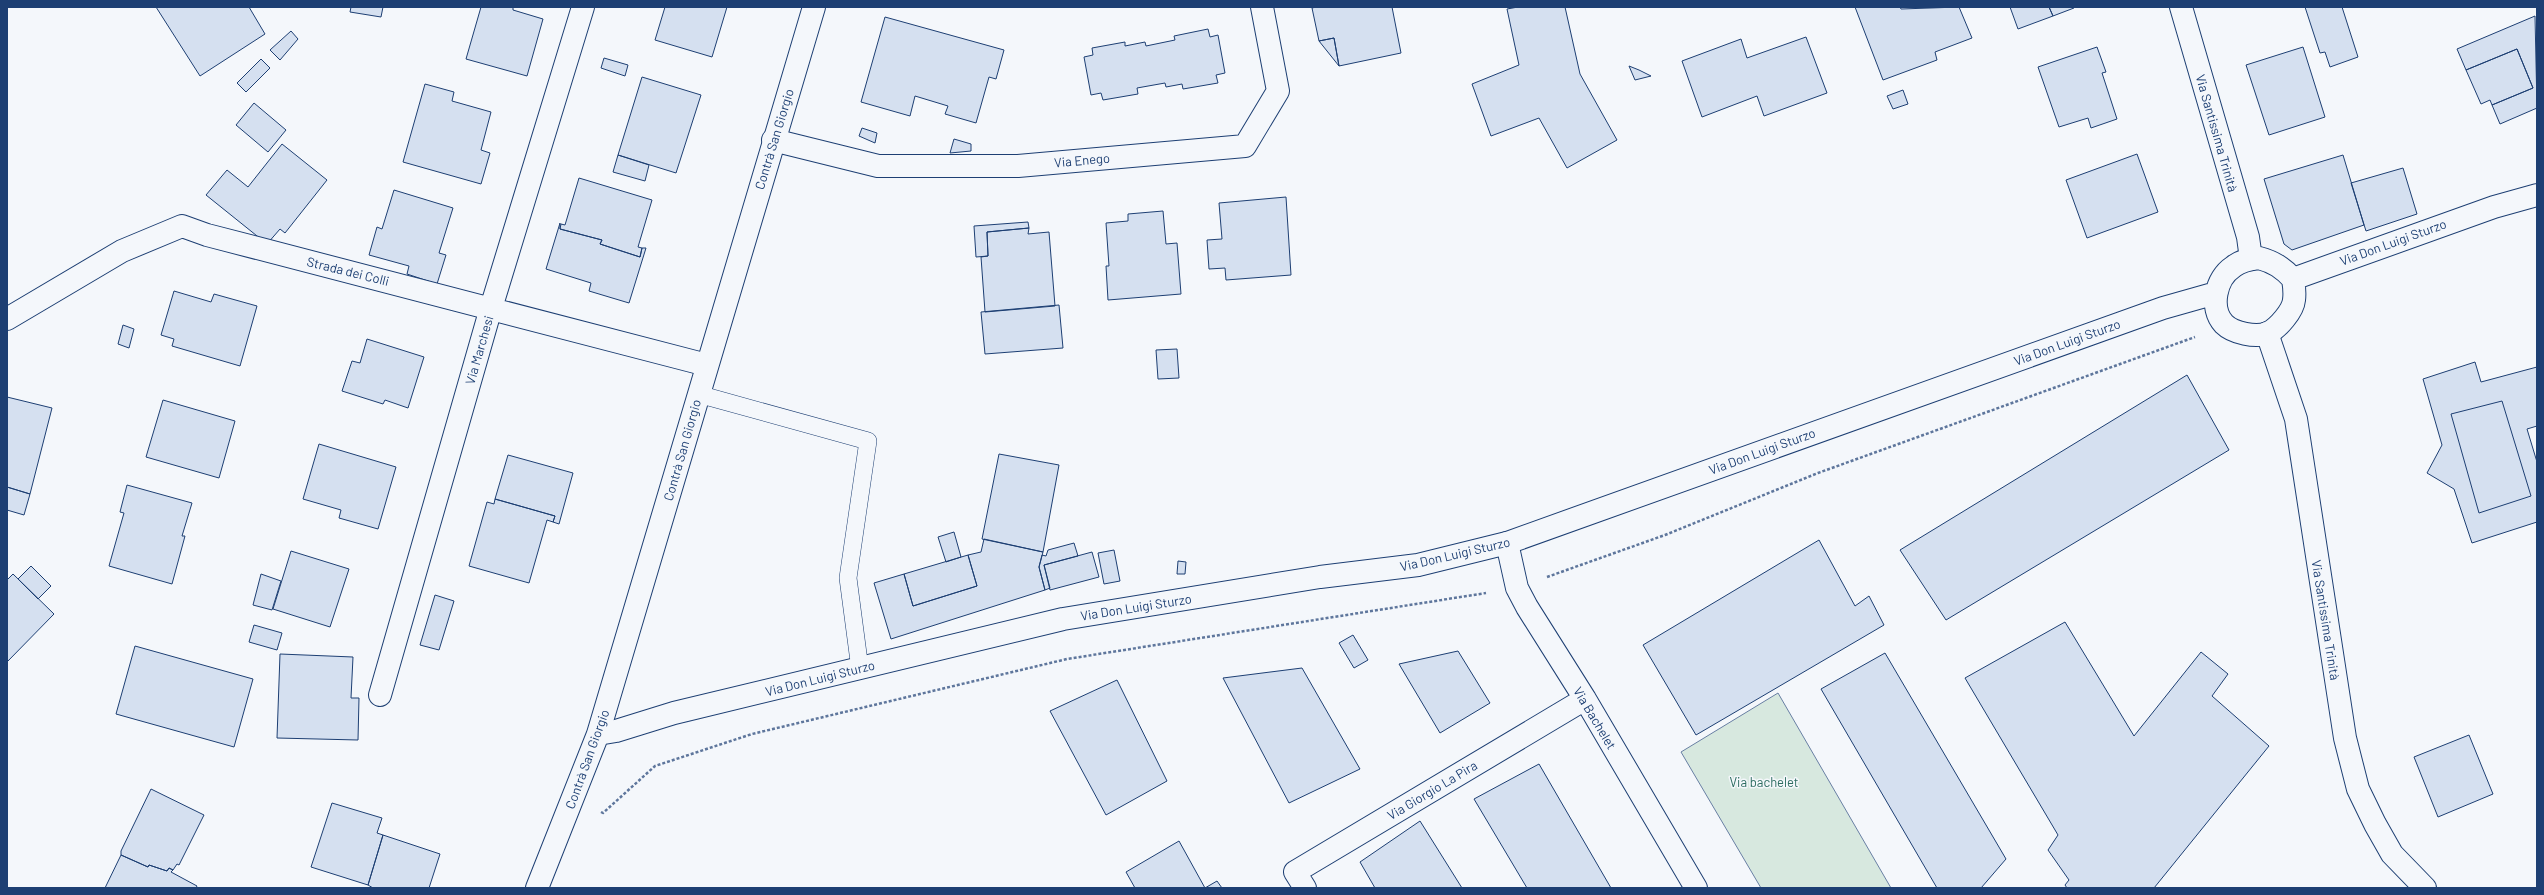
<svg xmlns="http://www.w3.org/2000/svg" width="2544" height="895" font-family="Barlow,sans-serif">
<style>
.green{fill:#d7e8df;stroke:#687fa3}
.building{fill:#d5e0f0;stroke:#1d3f73}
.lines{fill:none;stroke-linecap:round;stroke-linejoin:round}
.lane-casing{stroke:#1d3f73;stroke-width:18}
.street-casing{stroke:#1d3f73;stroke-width:24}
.secondary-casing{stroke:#1d3f73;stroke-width:24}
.path{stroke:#5e769c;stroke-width:2.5;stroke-dasharray:3 2;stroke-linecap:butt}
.lane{stroke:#f4f7fb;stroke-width:17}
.street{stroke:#f4f7fb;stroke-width:22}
.secondary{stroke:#f4f7fb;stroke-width:22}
.labels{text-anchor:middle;stroke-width:3;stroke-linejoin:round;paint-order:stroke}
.street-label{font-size:13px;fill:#1d3f73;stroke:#f4f7fb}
.park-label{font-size:13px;fill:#2c6c60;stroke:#f4f7fb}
</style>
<rect width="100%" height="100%" fill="#f4f7fb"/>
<path class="green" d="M1778,693L1891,888H1761L1681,752Z"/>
<path class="building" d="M156,7H249L265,34L200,76Z
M351,7H383L381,17L350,12Z
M481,7H513V10L543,19L527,76L466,59Z
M665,7H727L712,57L655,40Z
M1316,7H1392L1401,53L1339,66L1334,38L1319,41L1312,8Z
M1518,7H1565L1580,74L1617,140L1567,168L1539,118L1491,136L1472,84L1519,65L1507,9Z
M1855,7H1900L1901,9L1959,7L1972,38L1935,52L1937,60L1883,80Z
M2010,7H2049L2053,16L2018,29Z
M2049,7H2073L2074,8L2053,16Z
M2305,7H2342L2358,57L2330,67L2325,52L2320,53Z
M2535,16L2537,108L2500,124L2492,105L2533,88L2517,49L2466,70L2457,49Z
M885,17L1004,50L996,79L989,77L976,123L945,114L948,106L915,96L910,116L861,102Z
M1208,29L1210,37L1218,35L1225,73L1216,75L1218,83L1183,89L1182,84L1166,87L1165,83L1137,88L1138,94L1103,100L1101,93L1091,95L1084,57L1093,55L1092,48L1125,42V46L1145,42L1146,46L1175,40L1174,36Z
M291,31L298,39L280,60L270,50Z
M1806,37L1827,93L1764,116L1757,96L1702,117L1682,61L1741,39L1747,58Z
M1334,38L1339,66L1319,41Z
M2097,47L2106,72L2102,73L2117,119L2091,128L2088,118L2059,127L2038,67Z
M2303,47L2325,117L2269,135L2246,65Z
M2517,49L2533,88L2492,105L2490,100L2481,104L2466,70Z
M604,58L628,65L625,76L601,68Z
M261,59L270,68L246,92L237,83Z
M1629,66L1639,70L1651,76L1635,80Z
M642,77L701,95L676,173L618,155Z
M425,84L454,92L452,101L491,112L481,150L490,153L481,184L403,162Z
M1903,90L1908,104L1893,109L1887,96Z
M254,103L286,130L268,152L236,125Z
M862,128L877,133L875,143L859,136Z
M954,139L971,144V151L950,153Z
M282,144L327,180L285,233L280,229L267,244L206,195L227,170L248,187Z
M2137,154L2158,212L2087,238L2066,180Z
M618,155L649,165L645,181L613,172Z
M2343,155L2364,225L2292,250L2284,244L2264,179Z
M2403,168L2417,214L2366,231L2351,183Z
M579,178L652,200L638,247L642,248L640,257L600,244L602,240L560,229L561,224L565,225Z
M394,190L453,208L439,253L446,255L437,284L407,274L409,266L369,255L377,227L382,229Z
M1286,197L1291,275L1226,280L1225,268L1209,269L1207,240L1222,239L1219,203Z
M1163,211L1166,244L1177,243L1181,294L1108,300L1106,266H1109L1106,223L1128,221V214Z
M1028,222L1029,228L987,232L988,256L976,257L974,226Z
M560,223V229L602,240L600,244L640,257L642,248H646L629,303L589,291L591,283L546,269Z
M1029,228L1028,234L1049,232L1055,306L985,312L981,257L988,256L987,232Z
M174,291L211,302L214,294L257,306L240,366L172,346L174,339L161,335Z
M1059,305L1063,348L985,354L981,312Z
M123,325L134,329L129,348L118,344Z
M367,339L424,357L408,408L385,400L383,404L342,391L352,361L360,363Z
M1177,349L1179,378L1158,379L1156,350Z
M2475,362L2481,382L2537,367V426L2527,429L2537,462V522L2472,543L2454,489L2427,473L2442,445L2423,379Z
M2187,375L2229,450L1946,620L1900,550Z
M7,397L52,408L30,494L7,487Z
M163,400L235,421L219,478L146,457Z
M2502,401L2531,496L2479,513L2451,414Z
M319,444L396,467L378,529L339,518L341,510L303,499Z
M999,454L1059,465L1043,552L982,539Z
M508,455L573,473L559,524L553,522L555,516L495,499Z
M127,485L192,503L182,536H185L172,584L109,566L124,513L120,512Z
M7,487L30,494L24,515L7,510Z
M495,499L555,516L553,522L547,520L529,583L469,566L487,502L494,504Z
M954,532L961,557L946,562L938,537Z
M984,539L1043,552L1039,567L1045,590L891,639L874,583L904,574L913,606L977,586L968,555L981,552Z
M1819,540L1855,606L1869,596L1884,625L1696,735L1643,645Z
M1074,543L1078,556L1044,565L1050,588L1045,590L1039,567L1042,555L1046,556L1048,550Z
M1114,550L1120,581L1104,584L1098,553Z
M291,551L349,569L330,627L273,609Z
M1092,552L1099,577L1050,590L1044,565Z
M968,555L977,586L913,606L904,574Z
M1178,561L1186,562L1185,574H1177Z
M31,566L51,586L38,599L18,579Z
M13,574L54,614L7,662V580Z
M261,574L281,581L272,610L253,605Z
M435,595L454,601L439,650L420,645Z
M2065,622L2134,736L2201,652L2228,674L2212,696L2269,746L2154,888H2067L2065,885L2069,880L2048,850L2058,835L1965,678Z
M254,625L282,633L277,650L249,642Z
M1353,635L1368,660L1354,668L1339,643Z
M135,646L253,679L234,747L116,714Z
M1458,651L1490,703L1440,733L1399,664Z
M1885,653L2006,859L1981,888H1937L1821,689Z
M280,654L353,657L351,698H359L358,740L277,738Z
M1302,668L1360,769L1289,803L1223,678Z
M1117,680L1167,781L1106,815L1050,711Z
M2469,735L2493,794L2438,817L2414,757Z
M1539,764L1611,888H1527L1474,799Z
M151,789L204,815L179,865L177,864L173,870L169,868L167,871L149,865L148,867L121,855V851Z
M332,803L382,818L377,833L383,835L368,885L311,867Z
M1420,821L1462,888H1375L1360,862Z
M383,835L440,854L429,888H373L368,885Z
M1179,841L1205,888H1135L1126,872Z
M121,855L148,867L149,865L167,871L169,868L173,870L171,872L197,886L196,888H105Z
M1217,881L1222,888H1205Z"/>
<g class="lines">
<g class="lane-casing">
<path id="lane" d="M698,394L868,441L848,578L860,669"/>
</g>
<g class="street-casing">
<path id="street" d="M2181,7L2248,237L2251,259
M773,140L878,166H1018L1245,146L1278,91L1262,7
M7,319L122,251L182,226L207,235L707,365
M2267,333L2296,419L2345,738L2358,789L2375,824L2392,854L2425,888
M1507,543L1517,588L1527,607L1585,699L1696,888
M380,695L491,308L583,7
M1305,888L1295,872L1585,699"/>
</g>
<g class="secondary-casing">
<path id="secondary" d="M2259,258C2274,262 2283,268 2293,279C2294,285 2295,293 2294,300C2293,311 2278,328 2268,333C2256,338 2233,333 2224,324C2209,308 2216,278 2233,267C2240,261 2250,259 2259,258Z
M2293,279L2494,207L2537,195
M598,734L616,731L674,713L1063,619L1320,577L1418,565L1507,543L2163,308L2216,293
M537,888L598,734L814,7"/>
</g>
<path class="path" d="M1547,577L1665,535L1818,473L2195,337
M601,812L603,813L655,766L752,734L1067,659L1486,593"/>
<use href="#lane" class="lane"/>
<use href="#street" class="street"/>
<use href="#secondary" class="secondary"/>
</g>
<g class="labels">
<g class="street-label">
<text transform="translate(2217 133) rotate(74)" y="5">Via Santissima Trinità</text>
<text transform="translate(774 139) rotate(-73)" y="5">Contrà San Giorgio</text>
<text transform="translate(1082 160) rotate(-5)" y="5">Via Enego</text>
<text transform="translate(2393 242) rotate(-20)" y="5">Via Don Luigi Sturzo</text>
<text transform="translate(348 271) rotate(14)" y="5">Strada dei Colli</text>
<text transform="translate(2067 342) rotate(-20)" y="5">Via Don Luigi Sturzo</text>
<text transform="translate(479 350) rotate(-74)" y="5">Via Marchesi</text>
<text transform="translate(682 450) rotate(-74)" y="5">Contrà San Giorgio</text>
<text transform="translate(1762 451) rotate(-20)" y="5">Via Don Luigi Sturzo</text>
<text transform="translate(1455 554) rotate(-13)" y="5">Via Don Luigi Sturzo</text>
<text transform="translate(1136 607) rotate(-9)" y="5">Via Don Luigi Sturzo</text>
<text transform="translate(2326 620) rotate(81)" y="5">Via Santissima Trinità</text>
<text transform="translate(820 678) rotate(-14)" y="5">Via Don Luigi Sturzo</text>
<text transform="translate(1595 718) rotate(59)" y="5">Via Bachelet</text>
<text transform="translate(587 759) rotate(-70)" y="5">Contrà San Giorgio</text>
<text transform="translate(1432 790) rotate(-31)" y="5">Via Giorgio La Pira</text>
</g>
<g class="park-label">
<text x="1764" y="787">Via bachelet</text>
</g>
</g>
<rect width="2544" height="895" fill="none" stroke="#1d3f73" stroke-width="16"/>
</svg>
